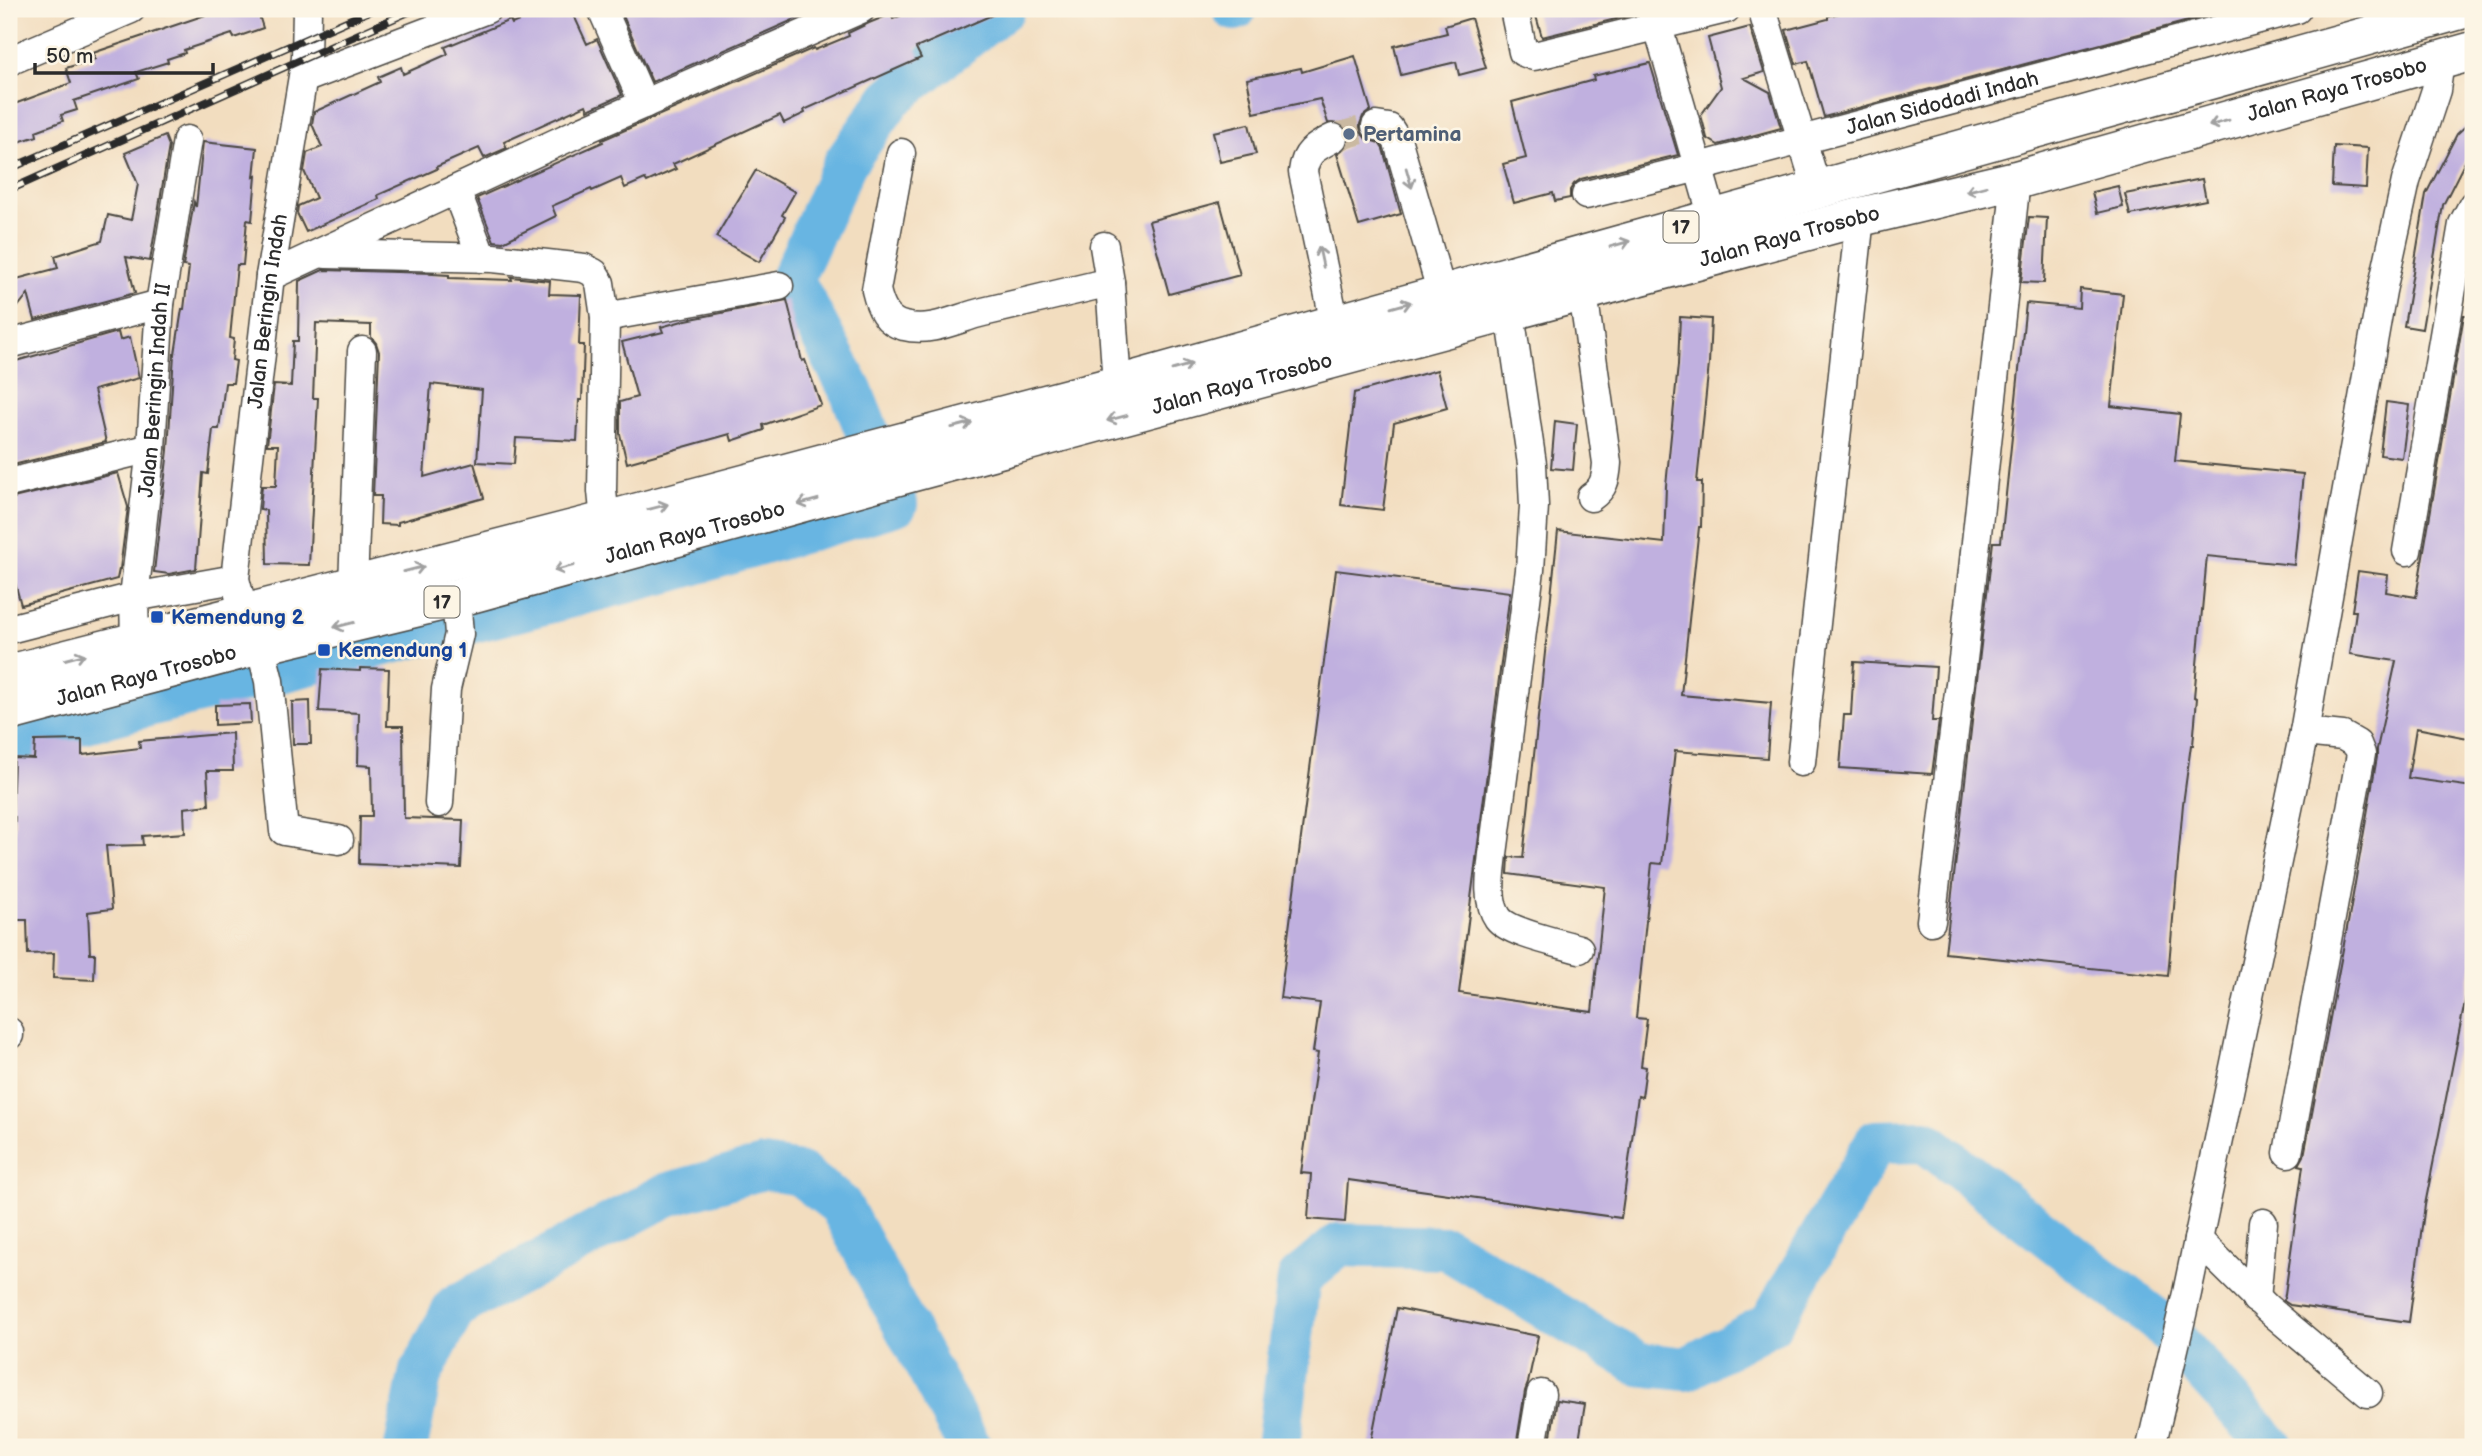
<svg xmlns="http://www.w3.org/2000/svg" width="2482" height="1456" font-family="'Balsamiq Sans',sans-serif">
<style>
.lines{fill:none;stroke-linecap:round;stroke-linejoin:round}
.river{stroke:#68b5e2;stroke-width:44}
.building{fill:#c0b0df}
.minor-tunnel{stroke:#cab9a1;stroke-width:28;stroke-dasharray:28 14;stroke-linecap:butt}
.minor-casing{stroke:#494641;stroke-width:31}
.highway-casing{stroke:#494641;stroke-width:41}
.minor{stroke:#fff;stroke-width:28}
.highway{stroke:#fff;stroke-width:38}
.rail-casing{stroke:#2b2b2b;stroke-width:8}
.rail{stroke:#fcf5e5;stroke-width:5;stroke-dasharray:16;stroke-linecap:butt}
.oneway{stroke:#a0a0a0}
.service-dot{fill:#5c6f8a;stroke:#fcf5e5;stroke-width:2.5}
.transit-dot{fill:#1a4fb4;stroke:#fcf5e5;stroke-width:2.5}
.labels{text-anchor:middle;stroke-width:5;stroke-linejoin:round;paint-order:stroke}
.shield{fill:#fcf5e5;stroke:#6a6863;stroke-width:2}
.shield-label{font-size:19px;font-weight:bold;fill:#2b2b2b}
.street-label{font-size:21px;fill:#2b2b2b;stroke:#fcf5e5}
.service-label{font-size:21px;font-weight:bold;fill:#4e5e75;stroke:#fcf5e5;text-anchor:start}
.transit-label{font-size:21px;font-weight:bold;fill:#164399;stroke:#fcf5e5;text-anchor:start}
</style>
<rect width="100%" height="100%" fill="#fcf5e5"/>
<filter id="ink" filterUnits="userSpaceOnUse"><feTurbulence type="fractalNoise" baseFrequency=".0143" numOctaves="2"/><feDisplacementMap in="SourceGraphic" scale="14" xChannelSelector="R" yChannelSelector="G"/><feConvolveMatrix kernelMatrix="1 2 1 2 8 2 1 2 1" color-interpolation-filters="sRGB"/></filter>
<filter id="wash" filterUnits="userSpaceOnUse"><feTurbulence type="fractalNoise" baseFrequency=".00686" numOctaves="4" result="noise"/><feDisplacementMap in="SourceGraphic" scale="28" xChannelSelector="R" yChannelSelector="G"/><feGaussianBlur stdDeviation="1.57" result="paint"/><feColorMatrix in="noise" values="0 0 0 0 0 0 0 0 0 0 0 0 0 0 0 0 0 1.4 0 .05"/><feComposite in="paint" operator="in"/></filter>
<g filter="url(#wash)">
<rect width="100%" height="100%" fill="#f2ddbf"/>
<g class="lines">
<path class="river" d="M1234,9H1235
M9,741L672,570L896,504L851,391L792,279L845,163L891,98L1003,9
M406,1447L420,1375L455,1307L666,1195L763,1168L800,1174L840,1205L970,1447
M1278,1447L1299,1278L1339,1245L1446,1248L1639,1364L1686,1369L1771,1323L1876,1142L1925,1141L2161,1324L2272,1447"/>
</g>
<g id="blocks">
<path class="building" d="M223,9H257L263,28L234,38L232,34L184,50L185,53L167,59L168,62L136,72L139,79L74,101L77,110L61,115L63,121L36,131L37,136L9,145V106L71,83L66,68L95,59L93,53Z
M547,9H571L587,44L597,39L622,95L588,110L586,105L504,142L507,148L484,158L479,148L436,167L437,169L378,195L379,199L306,232L297,213L298,206L316,198L304,171L307,153L322,147L312,124L314,112L380,82L378,77L401,67L403,74L448,54L445,47L510,20L512,24Z
M620,9H796L800,17L652,82Z
M916,9H1006L916,48L921,58L804,110L805,113L784,123L780,115L673,164L676,169L647,182L645,179L625,188L621,178L592,191L591,189L552,206L556,216L503,242L494,241L477,198L603,142L602,140L814,48L815,50L849,36L848,33L869,23L891,14L893,19Z
M1534,9H1657L1542,37Z
M1854,9H2225L2226,11L1824,117L1808,61L1796,64L1786,30L1828,19V16Z
M1471,18L1486,68L1459,75L1456,62L1401,75L1394,46L1447,33L1445,26Z
M1750,27L1764,72L1744,78L1770,92L1781,128L1718,145L1707,138L1701,115L1721,87L1708,38Z
M1355,56L1371,110L1363,116L1360,124V131L1366,139L1379,143L1383,149L1401,214L1359,226L1337,154L1347,146L1350,138L1347,130L1341,124L1328,123L1320,99L1254,113L1247,79L1301,68L1302,72Z
M1650,63L1678,155L1581,179L1574,184L1570,190V198L1555,201L1553,193L1514,203L1503,164L1526,158L1512,102L1594,80L1593,76Z
M2473,119V146L2443,205L2422,329L2404,326L2426,194L2457,134Z
M1249,124L1256,154L1220,162L1213,132Z
M165,136L169,146L150,261L126,257L135,293L35,320L28,294L9,318V281L58,268L55,256L102,241L108,215L131,220L138,184L125,153Z
M203,142L257,148L254,177L256,176L252,221L247,220L243,265H237L230,338L234,339L232,360L236,361L233,383H225L219,429H213L208,474L203,473L196,569L169,574L154,572L168,450L174,354H175L182,309H184L189,267L183,266L194,202L196,207Z
M2334,146L2368,148L2366,188L2332,186Z
M756,170L795,192L782,215L785,217L759,262L716,237Z
M2202,179L2206,200L2130,215L2125,194Z
M2118,186L2123,207L2097,213L2092,192Z
M1220,202L1240,275L1169,294L1149,221Z
M2029,217L2047,218L2044,283L2021,282Z
M323,270L434,273L432,274L449,275V278L512,280L511,277L550,281L549,294L581,295L579,345H584L582,400H579L577,441L516,438L514,464L477,462L482,390L431,384L424,477L474,463L484,498L398,522V525L380,524L381,496H373L379,352L376,343L371,337V325L316,323L313,398H318L309,565L267,564L266,510L260,509L262,486H276L278,445H267L274,385L291,386L293,341H298L299,281Z
M2080,289L2123,294L2111,406L2180,414L2175,461L2303,474L2294,565L2207,556L2194,697L2197,698L2193,745H2191L2183,804L2168,976L1945,953L1993,542H2001L2026,303L2079,308Z
M787,300L802,361L805,360L821,405L763,425L764,430L732,441L730,434L627,463L620,434V402L637,397L622,342L663,332L661,327L686,320Z
M2464,315H2473V739L2416,728L2408,778L2473,787V961L2425,1205L2409,1322L2290,1305L2284,1301L2303,1166L2299,1165L2304,1156L2350,912L2377,757V749L2396,661L2350,654L2356,611H2352L2358,571L2388,575L2386,592L2416,597Z
M1680,317L1711,319L1709,364L1697,482H1702L1701,527H1699L1681,695L1771,703L1767,758L1675,751L1662,864L1652,863L1636,1018L1647,1019L1641,1066L1646,1067L1642,1097L1638,1096L1621,1218L1348,1180L1345,1222L1308,1219L1311,1174L1301,1173L1318,1053L1313,1052L1320,1003L1280,998L1336,570L1510,592L1459,993L1592,1012L1605,887L1508,874L1509,857L1523,858L1558,531L1664,543L1666,486L1678,365Z
M118,332L120,340L130,337L139,378L94,390L106,442L9,466V363Z
M1437,370L1447,408L1394,423L1383,510L1341,505L1354,393Z
M2386,402L2409,405L2402,458L2380,455Z
M1555,421L1577,424L1573,470L1551,468Z
M118,473L128,507L120,569H119L117,579L21,605L9,560V499Z
M1854,662L1936,667L1932,721H1939L1932,774L1840,768L1844,715H1851Z
M360,668L389,669L387,726H403L404,818L463,820L461,868L359,864L360,816H372L371,766L358,765L359,713L319,711L322,669L360,671Z
M310,701L311,744H293L292,702Z
M250,704L251,723L215,725V705Z
M232,733L233,771H207L209,805L184,808L185,833L142,836L143,845L106,846L112,909L88,912L90,954H95L94,980L53,978L54,953L28,954L27,920H10L15,817L12,816L14,758L34,759L35,741L82,740V755L140,748L139,741Z
M1397,1308L1538,1336L1528,1383L1525,1391L1516,1447H1370Z
M1557,1400L1585,1404L1578,1447H1549Z"/>
</g>
</g>
<g filter="url(#ink)">
<use href="#blocks" fill-opacity="0" stroke="#494641" stroke-width="2"/>
<g class="lines">
<path class="minor-tunnel" d="M1333,138L1376,126"/>
<g class="minor-casing">
<g id="minor">
<path d="M602,9L644,104"/>
<path d="M1514,9L1523,52L1534,56L1726,9"/>
<path d="M1762,9L1817,189"/>
<path d="M1658,27L1713,218"/>
<path d="M9,61L131,9"/>
<path d="M303,79L487,9"/>
<path d="M1376,126L1389,128L1398,142L1442,294"/>
<path d="M1333,138C1316,147 1305,152 1303,172L1335,324"/>
<path d="M901,153L876,290C880,307 886,322 904,326C932,333 957,318 983,312C1025,302 1068,292 1110,282"/>
<path d="M456,190L482,258"/>
<path id="s1" d="M1586,195L1699,167L2297,9"/>
<path d="M1104,246L1110,282L1117,385"/>
<path d="M326,254L493,258L584,268L594,273L600,283L605,317L602,491L605,521"/>
<path d="M270,276L584,130L861,9"/>
<path d="M1583,293L1607,463C1606,479 1604,488 1591,497"/>
<path d="M1510,313L1532,464L1534,506L1530,570L1493,854C1491,873 1486,901 1498,918C1509,933 1560,943 1579,949"/>
<path d="M605,317L779,286"/>
<path d="M9,344L160,304"/>
<path d="M9,483L151,448"/>
<path d="M2407,551L2463,224L2473,205"/>
<path d="M353,585L362,351"/>
<path id="s2" d="M244,614L235,579L270,276L306,58L307,9"/>
<path d="M9,629L134,597L235,579"/>
<path id="s3" d="M135,641L134,597L151,448L160,304L187,140"/>
<path d="M260,645L269,681L284,831L339,840"/>
<path d="M1801,762L1860,217"/>
<path d="M439,803L446,689L459,634L456,598"/>
<path d="M1931,921L1964,651L2016,180"/>
<path d="M9,1032V1035"/>
<path d="M2288,1153L2361,754L2357,744L2343,736L2304,732"/>
<path d="M2198,1240L2267,1308L2368,1393"/>
<path d="M2256,1299L2263,1223"/>
<path d="M1532,1447L1541,1394"/>
<path d="M2151,1447L2187,1293L2304,732L2382,291L2406,181L2436,90L2440,61"/>
</g>
</g>
<g class="highway-casing">
<g id="highway">
<path d="M9,674L605,521L1117,385L2464,9"/>
<path id="s4" d="M9,712L260,645L456,598L906,474L1860,217L2016,180L2473,51"/>
</g>
</g>
<use href="#minor" class="minor"/>
<use href="#highway" class="highway"/>
<g class="rail-casing">
<path id="rail" d="M9,169L374,9
M9,190L415,9"/>
</g>
<use href="#rail" class="rail"/>
</g>
<defs><path id="oneway-shaft" d="M-6 0H5M1.5-3L5.5 0L1.5 3" fill="none" stroke-width="1.6" stroke-linecap="round" stroke-linejoin="round" transform="scale(1.75)"/></defs>
<g class="oneway">
<use href="#oneway-shaft" transform="translate(2219 123) rotate(164)"/>
<use href="#oneway-shaft" transform="translate(1409 178) rotate(74)"/>
<use href="#oneway-shaft" transform="translate(1976 189) rotate(166)"/>
<use href="#oneway-shaft" transform="translate(1620 244) rotate(-16)"/>
<use href="#oneway-shaft" transform="translate(1321 257) rotate(-102)"/>
<use href="#oneway-shaft" transform="translate(1401 305) rotate(-16)"/>
<use href="#oneway-shaft" transform="translate(1182 367) rotate(-16)"/>
<use href="#oneway-shaft" transform="translate(1117 418) rotate(165)"/>
<use href="#oneway-shaft" transform="translate(962 425) rotate(-14)"/>
<use href="#oneway-shaft" transform="translate(808 502) rotate(165)"/>
<use href="#oneway-shaft" transform="translate(658 507) rotate(-15)"/>
<use href="#oneway-shaft" transform="translate(564 568) rotate(165)"/>
<use href="#oneway-shaft" transform="translate(414 569) rotate(-14)"/>
<use href="#oneway-shaft" transform="translate(344 625) rotate(166)"/>
<use href="#oneway-shaft" transform="translate(75 657) rotate(-15)"/>
</g>
</g>
<circle class="service-dot" cx="1349" cy="134" r="7"/>
<g class="transit-dot">
<rect x="150" y="610" width="14" height="14" rx="3.5"/>
<rect x="317" y="643" width="14" height="14" rx="3.5"/>
</g>
<g class="labels">
<g class="shield">
<rect x="1663.5" y="211.5" width="35" height="31" rx="5"/>
<rect x="424.5" y="586.5" width="35" height="31" rx="5"/>
</g>
<g class="shield-label">
<text x="1681" y="234">17</text>
<text x="442" y="609">17</text>
</g>
<g class="street-label">
<text dy="7" stroke="none"><textPath href="#s4" startOffset="2410">Jalan Raya Trosobo</textPath></text>
<text dy="7" stroke="none"><textPath href="#s1" startOffset="368">Jalan Sidodadi Indah</textPath></text>
<text dy="7" stroke="none"><textPath href="#s4" startOffset="1843">Jalan Raya Trosobo</textPath></text>
<text dy="7" stroke="none"><textPath href="#s2" startOffset="306">Jalan Beringin Indah</textPath></text>
<text dy="7" stroke="none"><textPath href="#s4" startOffset="1276">Jalan Raya Trosobo</textPath></text>
<text dy="7" stroke="none"><textPath href="#s3" startOffset="252">Jalan Beringin Indah II</textPath></text>
<text dy="7" stroke="none"><textPath href="#s4" startOffset="709">Jalan Raya Trosobo</textPath></text>
<text dy="7" stroke="none"><textPath href="#s4" startOffset="142">Jalan Raya Trosobo</textPath></text>
</g>
<g class="service-label">
<text x="1363" y="141">Pertamina</text>
</g>
<g class="transit-label">
<text x="171" y="624">Kemendung 2</text>
<text x="338" y="657">Kemendung 1</text>
</g>
</g>
<rect width="2482" height="1456" fill="none" stroke="#fcf5e5" stroke-width="35"/>
<path d="M35 63v10h178v-10" fill="none" stroke="#2b2b2b" stroke-width="3.5"/>
<text x="46" y="63" font-size="21" fill="#2b2b2b" stroke="#fcf5e5" stroke-width="5" paint-order="stroke">50 m</text>
</svg>
